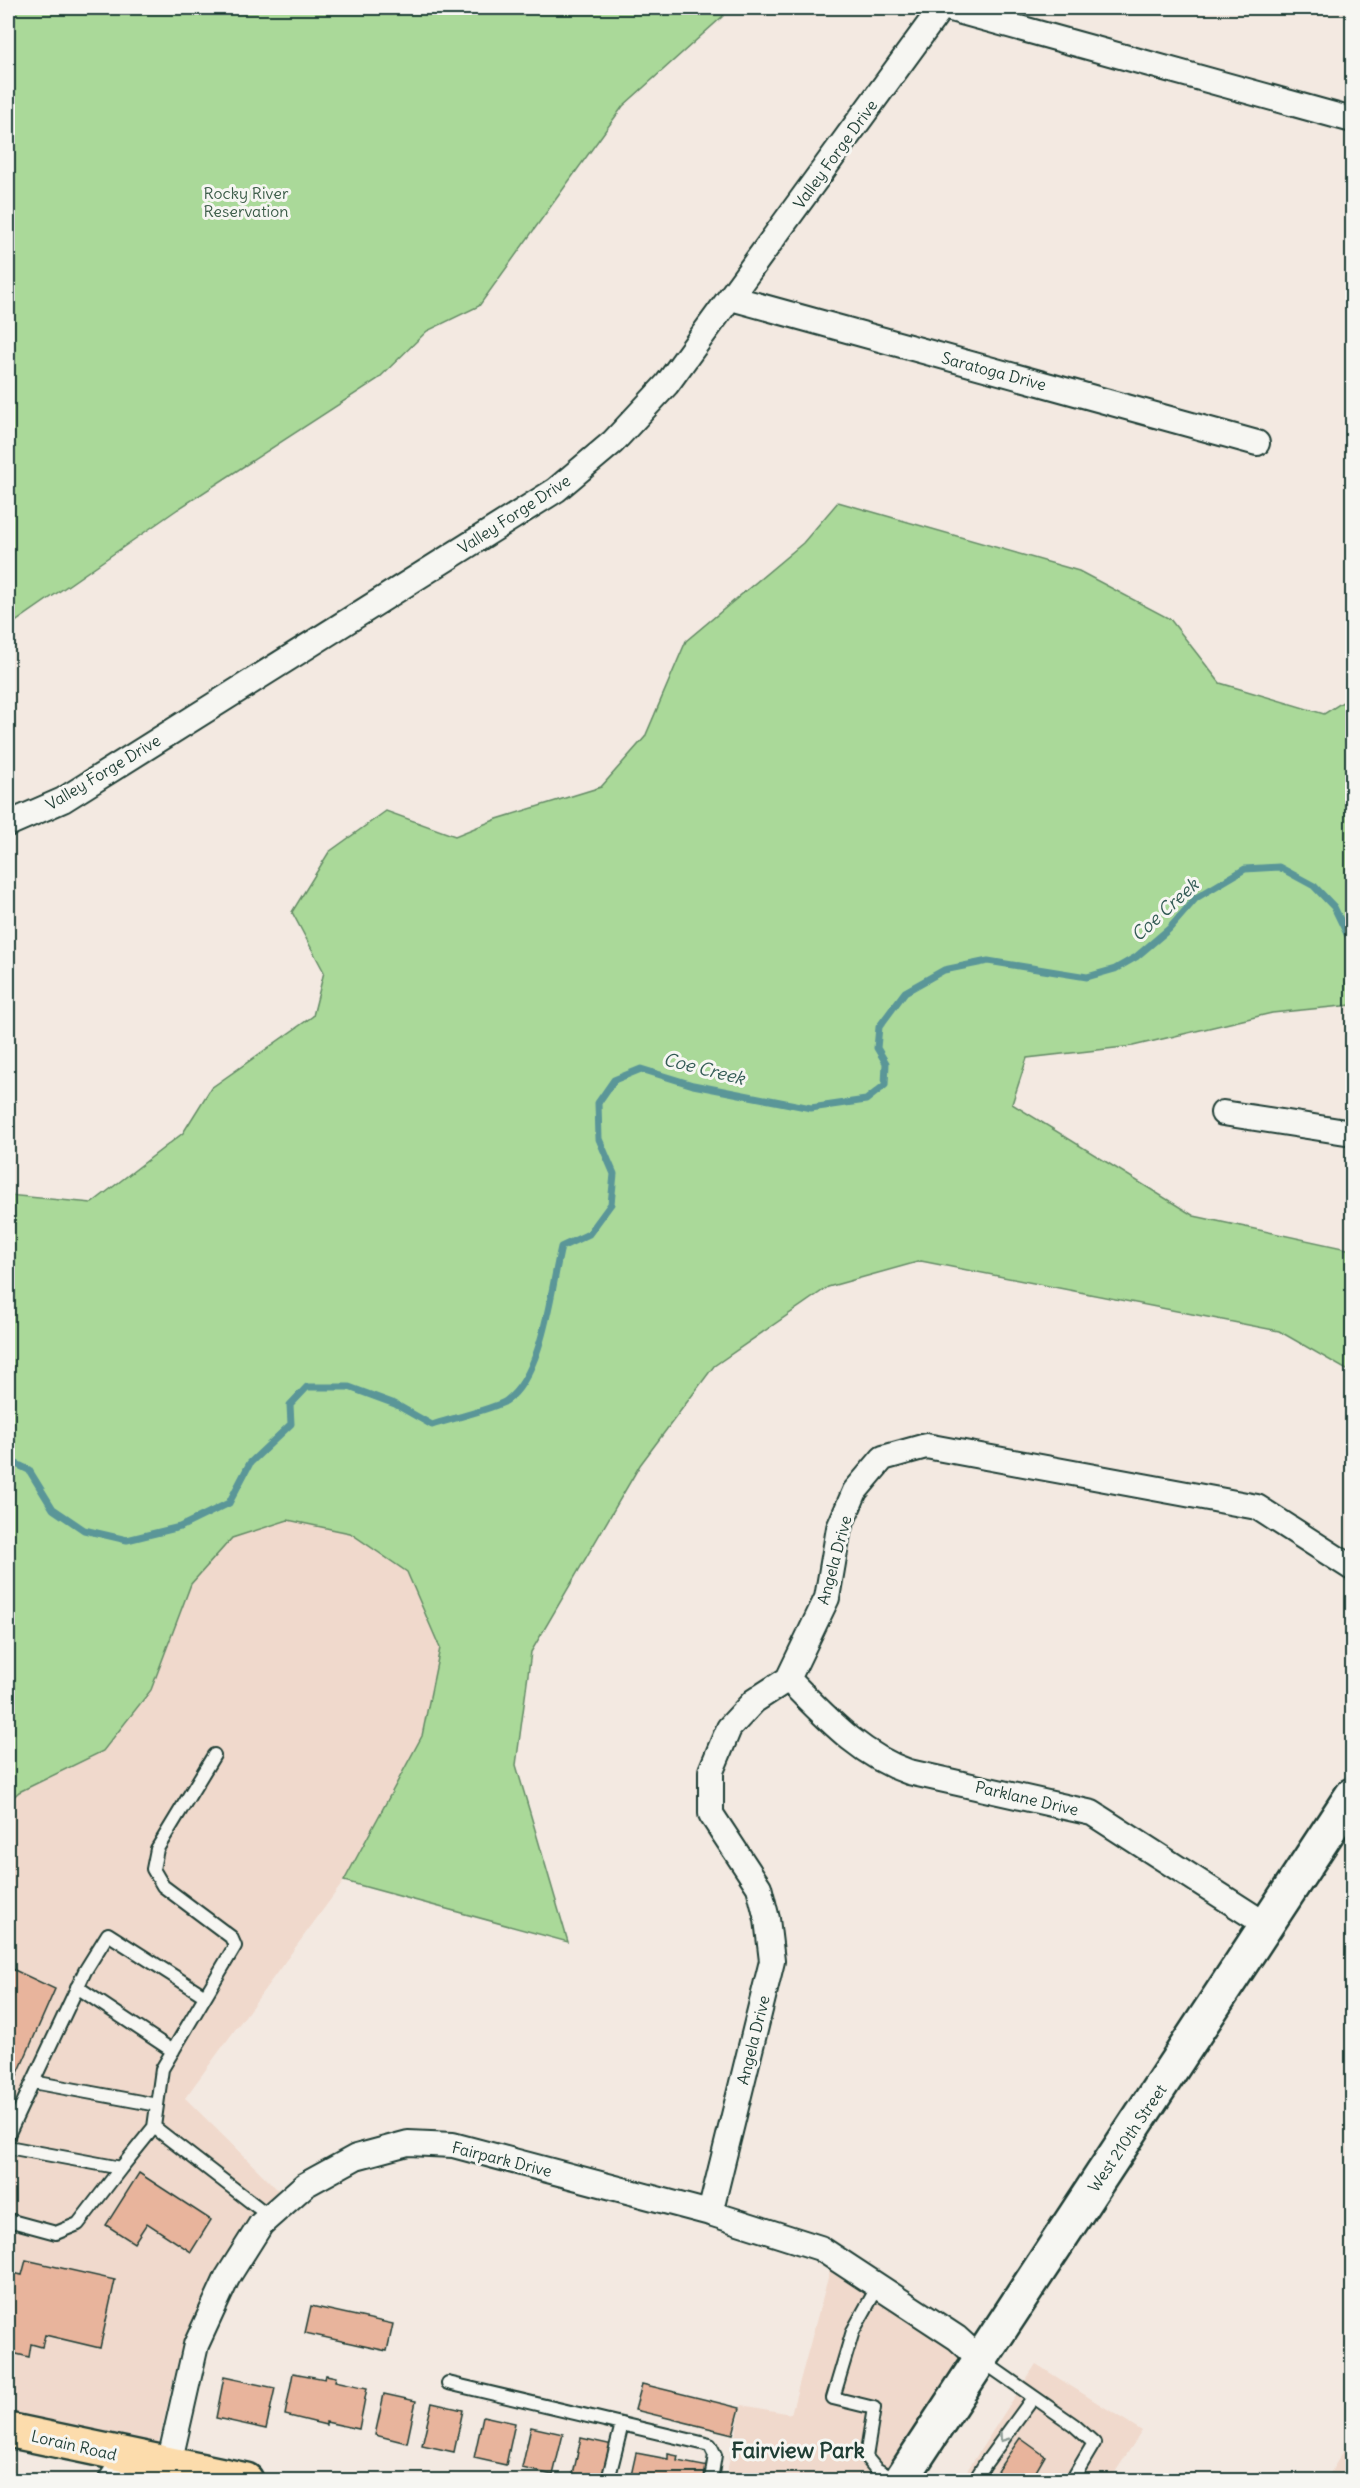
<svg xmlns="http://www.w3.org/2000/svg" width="1360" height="2488" font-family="Delius,sans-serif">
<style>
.built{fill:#f0d9cc}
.green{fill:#aad999;stroke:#648b66;stroke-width:1.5}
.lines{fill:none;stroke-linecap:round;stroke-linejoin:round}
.stream{stroke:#5a9698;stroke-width:7}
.building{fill:#e8b49c;stroke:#1f3d34;stroke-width:1.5}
.lane-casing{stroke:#1f3d34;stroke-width:16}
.street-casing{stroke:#1f3d34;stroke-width:28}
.secondary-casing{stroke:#1f3d34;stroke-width:38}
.primary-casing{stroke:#1f3d34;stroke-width:38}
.lane{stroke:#f6f6f2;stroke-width:12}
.street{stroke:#f6f6f2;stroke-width:24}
.secondary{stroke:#f6f6f2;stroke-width:33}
.primary{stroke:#fcdcac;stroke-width:33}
.oneway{stroke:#8a9a93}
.labels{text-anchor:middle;stroke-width:6;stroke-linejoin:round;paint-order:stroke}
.street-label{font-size:16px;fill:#1f3d34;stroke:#f6f6f2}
.park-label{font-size:16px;fill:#3b5c48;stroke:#f6f6f2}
.water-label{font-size:18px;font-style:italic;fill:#335b55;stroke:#f6f6f2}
.district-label{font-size:22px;font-weight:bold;fill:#1f3d34;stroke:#f6f6f2}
</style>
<rect width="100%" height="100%" fill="#f3e9e1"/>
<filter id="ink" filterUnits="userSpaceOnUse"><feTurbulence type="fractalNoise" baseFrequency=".0167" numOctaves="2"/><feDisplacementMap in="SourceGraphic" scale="12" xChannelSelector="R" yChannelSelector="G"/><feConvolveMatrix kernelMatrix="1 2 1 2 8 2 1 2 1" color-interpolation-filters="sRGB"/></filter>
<g filter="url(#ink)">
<path class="built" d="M288,1520L350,1533L407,1572L440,1648L422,1736L344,1881L185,2098L278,2190L244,2229L211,2280L182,2344L156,2453L8,2420V1802L19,1792L103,1751L151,1689L191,1584L232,1538Z
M832,2263L978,2351L893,2480H725L742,2405L791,2414Z
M1036,2364L1142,2431L1110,2480H961Z
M1352,2437V2480H1326Z"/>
<path class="green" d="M8,8H727L723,16L623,106L479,306L427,331L378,379L178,509L8,627Z
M838,502L1079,571L1170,619L1220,683L1324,714L1352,696V1005L1272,1013L1133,1046L1027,1058L1012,1104L1194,1216L1352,1250V1373L1279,1331L921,1261L828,1287L714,1366L640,1465L531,1652L516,1765L568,1942L344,1881L422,1736L440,1648L407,1572L350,1533L288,1520L232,1538L191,1584L151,1690L103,1751L19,1792L8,1802V1195L92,1203L183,1133L211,1088L313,1016L324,972L292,912L329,852L386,811L455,836L497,819L601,787L645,737L686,641L803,543Z"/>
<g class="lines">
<path class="stream" d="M8,1460L29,1470L53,1509L84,1530L127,1540L180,1527L229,1503L250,1463L291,1424L290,1405L307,1387H349L395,1404L432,1425C447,1420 496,1408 506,1401C543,1375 551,1288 561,1247L589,1234L611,1204L614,1174L599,1139L598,1103L614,1080L641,1069L693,1085L811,1108L866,1100L885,1085L886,1063L877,1048L879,1027L905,992L944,970L988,961L1087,977L1115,969L1136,957L1169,929L1196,898L1245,869L1279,867L1314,886L1334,907L1348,936L1352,938"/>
</g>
<path class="building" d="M8,1967L55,1989L8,2096Z
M139,2173L211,2220L191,2252L147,2223L134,2243L106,2225Z
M26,2260L115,2280L100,2348L45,2335L42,2347L31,2344L29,2357L8,2352V2272L22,2275Z
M311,2306L393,2324L387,2351L305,2333Z
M293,2373L325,2379L326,2375L336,2377L335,2381L367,2388L359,2429L326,2422V2425L285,2415Z
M224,2377L275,2388L266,2429L216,2418Z
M642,2384L740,2408L733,2434L635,2410Z
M384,2394L416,2401L407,2443L375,2435Z
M432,2403L463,2410L454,2452L422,2445Z
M483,2416L515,2423L506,2465L474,2458Z
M531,2427L563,2434L553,2475L522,2468Z
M581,2438L613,2445L605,2480L572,2479Z
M1020,2438L1045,2456L1031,2480H991Z
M636,2453L668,2459V2454L678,2456L677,2461L709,2467L707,2480H630Z"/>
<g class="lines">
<g class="lane-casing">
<path id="lane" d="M77,1987L173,2051
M33,2082L157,2105
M154,2127L269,2216
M8,2135L85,1971L108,1934L205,1996
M8,2147L121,2168L154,2127L162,2069L235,1946L231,1937L163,1886L153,1869L157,1849L214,1755
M8,2220L56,2233L78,2224L121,2168
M878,2286L853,2331L833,2398L874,2408L866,2457L876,2469L895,2480
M981,2360L1074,2425L1094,2443L1072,2480
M448,2383L710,2445L715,2455L711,2480
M608,2480L622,2424
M975,2480L985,2464L1033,2398"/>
</g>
<g class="street-casing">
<path id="street" d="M947,8L1352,120
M731,298L1257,443
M8,824L63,800L556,490L613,442L667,384L941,8
M1223,1113L1352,1133
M788,1679C824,1715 859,1755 909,1772L1092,1813L1268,1926
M710,2213L772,1961L767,1919L759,1887L711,1814V1771L729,1728L754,1701L788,1679L827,1598L839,1528L855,1491L883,1458L926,1446L1257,1507L1352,1568
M169,2464L196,2345L227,2278L261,2224L305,2185L356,2157L408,2143L453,2145L710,2213L820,2248L957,2338L980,2359
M111,2480L126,2457"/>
</g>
<g class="secondary-casing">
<path id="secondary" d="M901,2480L1352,1795"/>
</g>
<g class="primary-casing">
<path id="primary" d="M8,2430L246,2480"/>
</g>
<use href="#lane" class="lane"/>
<use href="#street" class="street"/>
<use href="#secondary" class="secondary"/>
<use href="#primary" class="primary"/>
</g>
<defs><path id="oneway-chevron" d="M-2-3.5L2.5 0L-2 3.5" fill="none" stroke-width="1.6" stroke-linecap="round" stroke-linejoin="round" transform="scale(1.5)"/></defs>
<use class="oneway" href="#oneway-chevron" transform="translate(1003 2438) rotate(126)"/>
</g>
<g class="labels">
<g class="street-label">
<text transform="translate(835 154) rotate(-54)" y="6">Valley Forge Drive</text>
<text transform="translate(994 371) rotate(15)" y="6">Saratoga Drive</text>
<text transform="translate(514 514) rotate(-33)" y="6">Valley Forge Drive</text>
<text transform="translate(103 772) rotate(-31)" y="6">Valley Forge Drive</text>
<text transform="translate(834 1560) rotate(-75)" y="6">Angela Drive</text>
<text transform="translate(1027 1798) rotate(13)" y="6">Parklane Drive</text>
<text transform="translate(753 2040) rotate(-76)" y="6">Angela Drive</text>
<text transform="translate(1127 2138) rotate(-56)" y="6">West 210th Street</text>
<text transform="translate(502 2159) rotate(14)" y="6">Fairpark Drive</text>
<text transform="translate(74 2445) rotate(13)" y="6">Lorain Road</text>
</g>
<g class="park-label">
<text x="246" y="199">Rocky River<tspan x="246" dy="18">Reservation</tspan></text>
</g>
<g class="water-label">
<text transform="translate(1165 910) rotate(-42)" y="6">Coe Creek</text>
<text transform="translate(704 1069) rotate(14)" y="6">Coe Creek</text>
</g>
<g class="district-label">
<text x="798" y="2458">Fairview Park</text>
</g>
</g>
<rect width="1360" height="2488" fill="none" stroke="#f6f6f2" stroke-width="30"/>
<rect x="15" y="15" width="1330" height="2458" fill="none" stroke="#1f3d34" stroke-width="2" filter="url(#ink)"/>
</svg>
